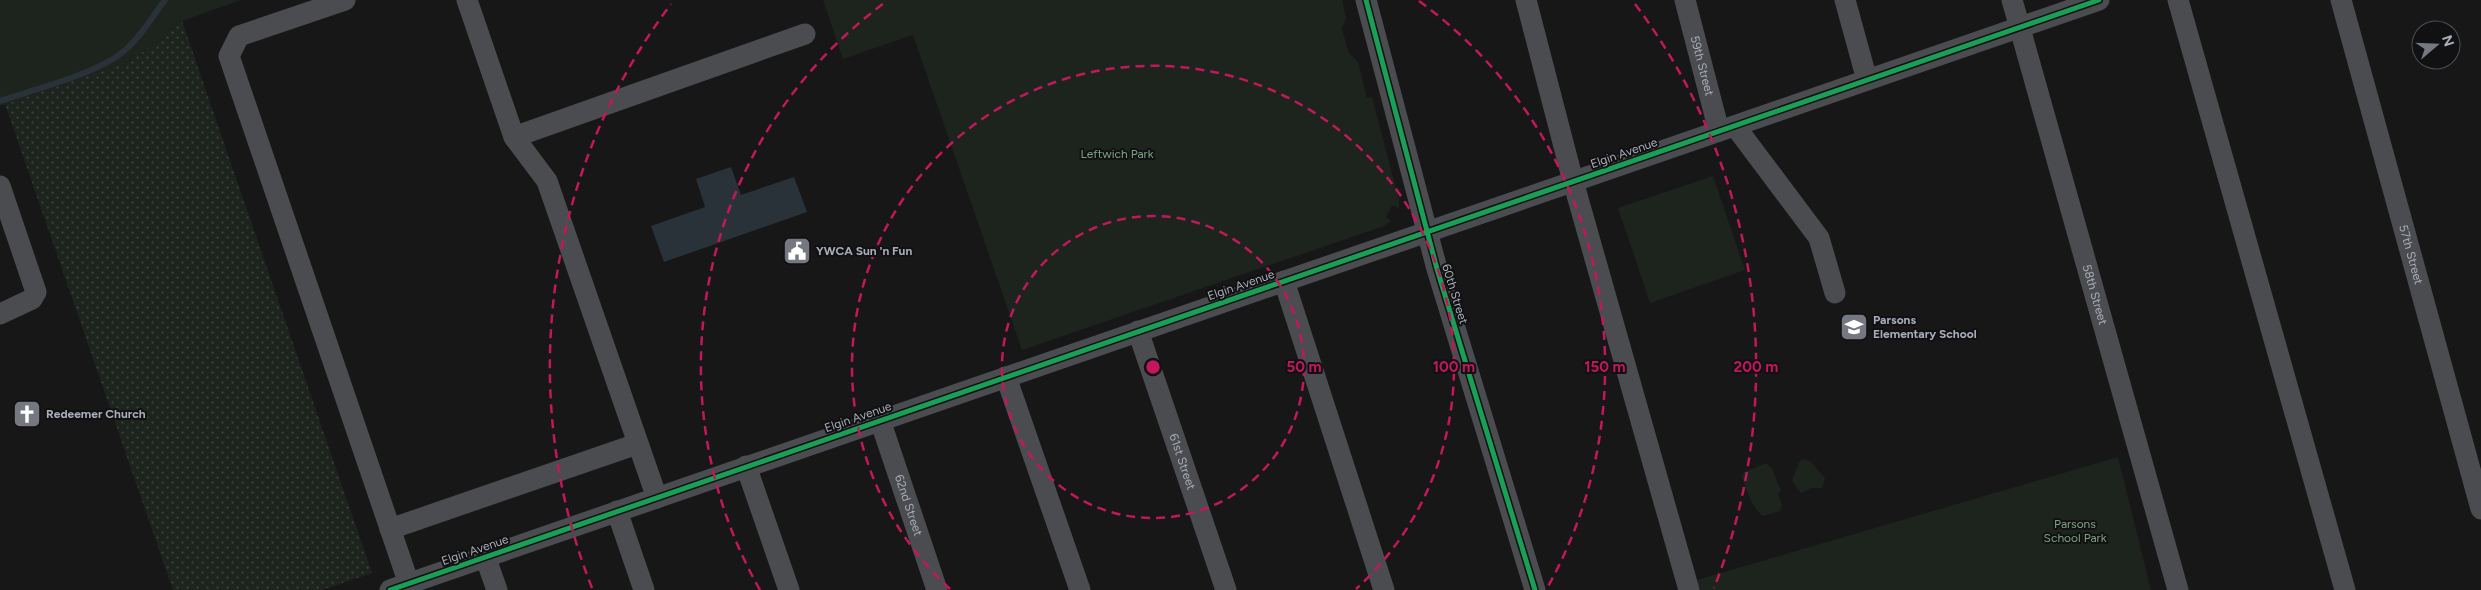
<svg xmlns="http://www.w3.org/2000/svg" width="2481" height="590" font-family="Figtree,sans-serif">
<style>
.grass{fill:url(#grass-dots)}
.park{fill:#1d241e}
.water{fill:#2a3239}
.lines{fill:none;stroke-linecap:round;stroke-linejoin:round}
.stream{stroke:#2a3239;stroke-width:6}
.minor{stroke:#4b4c50;stroke-width:21}
.cycleway-casing{stroke:#111113;stroke-width:8}
.cycleway{stroke:#1a9f57;stroke-width:5}
.ring{fill:none;stroke:#c2185b;stroke-width:2.5;stroke-dasharray:9 6}
.labels{text-anchor:middle;stroke-width:4;stroke-linejoin:round;paint-order:stroke}
.street-label{font-size:12px;fill:#a8adb8;stroke:#111113}
.park-label{font-size:12px;fill:#7fa381;stroke:#111113}
.poi-label{font-size:12px;font-weight:bold;fill:#a8adb8;stroke:#111113;text-anchor:start}
.centre{fill:#c2185b;stroke:#111113;stroke-width:2.5}
.ring-label{font-size:15px;text-anchor:middle;font-weight:bold;fill:#c2185b;stroke:#111113;stroke-width:4;stroke-linejoin:round;paint-order:stroke}
</style>
<defs>
<pattern id="grass-dots" width="8" height="8" patternUnits="userSpaceOnUse" patternTransform="scale(1.25)"><rect width="8" height="8" fill="#1d241e"/><path d="M2 2h.1M6 6h.1" fill="none" stroke="#3b413d" stroke-width="1.8" stroke-linecap="round"/></pattern>
</defs>
<rect width="100%" height="100%" fill="#171717"/>
<path class="grass" d="M182,21L372,573L322,590H173L5,104L132,60Z"/>
<path class="park" d="M0,0H241L182,21L132,60L0,106Z
M823,0H1342L1346,18L1342,29L1349,53L1358,62L1367,98L1372,97L1399,200V208L1392,205L1386,217L1391,221L1384,226L1022,350L913,35L843,59Z
M1713,176L1745,270L1650,303L1618,208Z
M2118,457L2151,590H1700L1697,580Z
M1804,459L1811,462L1825,478L1822,488H1811L1801,493L1792,481L1799,462Z
M1766,463L1772,468L1781,491L1778,494L1782,504L1780,511L1763,516C1751,507 1747,491 1742,477L1744,472Z"/>
<path class="water" d="M731,167L741,195L794,177L807,212L664,262L651,226L705,207L696,179Z"/>
<g class="lines">
<path class="stream" d="M0,101C35,89 97,74 124,51C141,37 152,17 165,0"/>
<g class="minor">
<path d="M345,0L239,36L229,56L409,584"/>
<path d="M467,0L514,137L805,34"/>
<path d="M1366,0L1437,269L1535,590"/>
<path d="M1526,0L1573,181L1689,590"/>
<path id="s1" d="M1685,0L1719,131"/>
<path d="M1845,0L1867,80"/>
<path id="s2" d="M2012,0L2178,590"/>
<path d="M2178,0L2345,590"/>
<path id="s3" d="M2341,0L2481,509"/>
<path d="M1735,126L1819,238L1835,293"/>
<path d="M514,137L547,181L657,498"/>
<path d="M0,186L36,292L32,299L0,314"/>
<path d="M1284,281L1384,590"/>
<path id="s4" d="M1138,331L1226,590"/>
<path d="M1006,377L1080,590"/>
<path id="s5" d="M880,420L937,590"/>
<path d="M746,466L789,590"/>
<path d="M617,511L644,590"/>
<path d="M390,529L637,444"/>
<path d="M485,556L497,590"/>
<path d="M390,590L2099,0"/>
</g>
<g class="cycleway-casing">
<path id="cycleway" d="M1366,0L1437,269L1535,590
M390,590L2099,0"/>
</g>
<use href="#cycleway" class="cycleway"/>
</g>
<g class="ring">
<circle cx="1153" cy="367" r="151"/>
<path d="M950 589A301 301 0 1 1 1356 589"/>
<path d="M760 590A452 452 0 0 1 887 1M1419 1A452 452 0 0 1 1546 590"/>
<path d="M592 588A603 603 0 0 1 671 4M1635 4A603 603 0 0 1 1714 588"/>
</g>
<defs>
<g id="civic-square" transform="scale(1.4375)"><rect x="-9" y="-9" width="18" height="18" rx="4" fill="#757880" stroke="#111113"/><path d="M-.6-6.5H3V-4.5H.6V-3L4-1V1h2V6H-6V1h2V-1L-.6-3ZM-1.2 2.5V6h2.4V2.5Z" fill="#fff"/></g>
<g id="school-square" transform="scale(1.4375)"><rect x="-9" y="-9" width="18" height="18" rx="4" fill="#757880" stroke="#111113"/><path d="M0-5L7-2L0 1L-7-2ZM-4 1L0 2.5L4 1V4Q0 6-4 4Z" fill="#fff"/></g>
<g id="church-square" transform="scale(1.4375)"><rect x="-9" y="-9" width="18" height="18" rx="4" fill="#757880" stroke="#111113"/><path d="M-1.2-6h2.4v3.5h3.3v2.4h-3.3V6h-2.4V-.1h-3.3v-2.4h3.3Z" fill="#fff"/></g>
</defs>
<g fill-rule="evenodd">
<use href="#civic-square" x="797" y="251"/>
<use href="#school-square" x="1854" y="327"/>
<use href="#church-square" x="27" y="414"/>
</g>
<g class="labels">
<g class="street-label">
<text dy="4" stroke="none"><textPath href="#s1" startOffset="68">59th Street</textPath></text>
<text transform="translate(1624 153) rotate(-19)" y="4">Elgin Avenue</text>
<text dy="4" stroke="none"><textPath href="#s3" startOffset="264">57th Street</textPath></text>
<text transform="translate(1241 285) rotate(-19)" y="4">Elgin Avenue</text>
<text transform="translate(1455 294) rotate(73)" y="4">60th Street</text>
<text dy="4" stroke="none"><textPath href="#s2" startOffset="306">58th Street</textPath></text>
<text transform="translate(858 417) rotate(-19)" y="4">Elgin Avenue</text>
<text dy="4" stroke="none"><textPath href="#s4" startOffset="138">61st Street</textPath></text>
<text dy="4" stroke="none"><textPath href="#s5" startOffset="90">62nd Street</textPath></text>
<text transform="translate(475 550) rotate(-19)" y="4">Elgin Avenue</text>
</g>
<g class="park-label">
<text x="1117" y="158">Leftwich Park</text>
<text x="2075" y="528">Parsons<tspan x="2075" dy="14">School Park</tspan></text>
</g>
<g class="poi-label">
<text x="816" y="255">YWCA Sun 'n Fun</text>
<text x="1873" y="324">Parsons<tspan x="1873" dy="14">Elementary School</tspan></text>
<text x="46" y="418">Redeemer Church</text>
</g>
</g>
<circle cx="1153" cy="367" r="8" class="centre"/>
<g class="ring-label">
<text x="1304" y="372">50 m</text>
<text x="1454" y="372">100 m</text>
<text x="1605" y="372">150 m</text>
<text x="1756" y="372">200 m</text>
</g>
<g transform="translate(2436 45) rotate(71)"><circle r="24" fill="#111113" stroke="#4d4f55"/>
<path d="M0-4L9 19L0 12L-9 19Z" fill="#757880"/>
<text y="-8" font-size="14" font-weight="bold" text-anchor="middle" fill="#a8adb8">N</text>
</g>
</svg>
